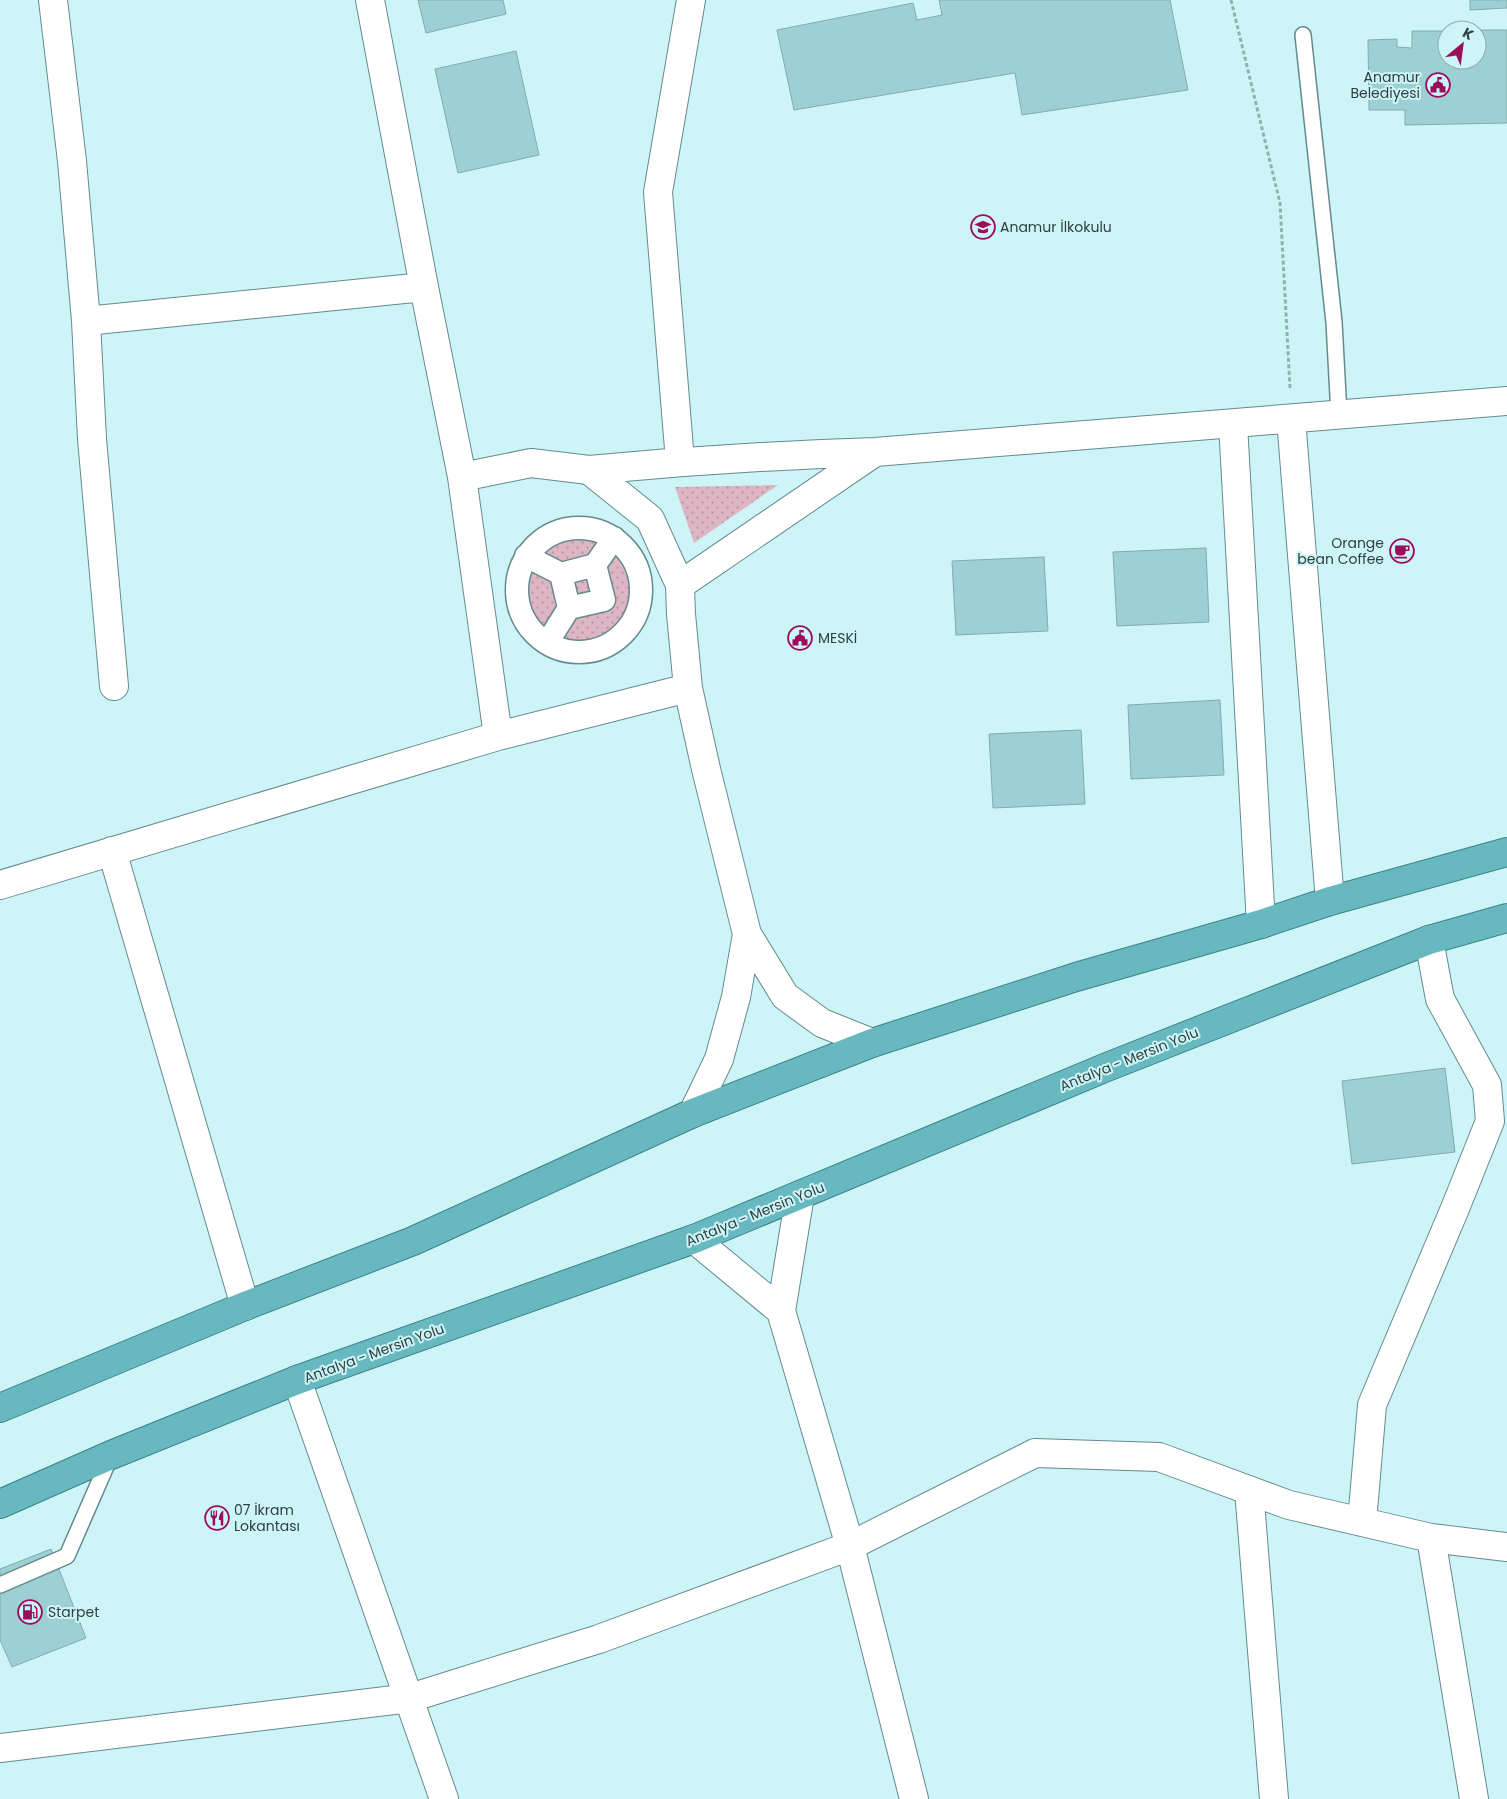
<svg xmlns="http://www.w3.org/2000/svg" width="1507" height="1799" font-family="Poppins,sans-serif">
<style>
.grass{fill:url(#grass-dots)}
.building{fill:#9dd0d4;stroke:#84aaad}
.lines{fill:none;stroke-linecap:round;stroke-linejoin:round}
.service-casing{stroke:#658a8d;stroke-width:18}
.pedestrian-casing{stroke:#658a8d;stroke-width:25}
.minor-casing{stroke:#658a8d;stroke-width:30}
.trunk-casing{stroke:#3c8388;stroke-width:30}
.path{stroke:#91b0b2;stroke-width:3;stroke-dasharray:4 2.5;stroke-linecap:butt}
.service{stroke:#fff;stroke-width:15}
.pedestrian{stroke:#fff;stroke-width:22}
.minor{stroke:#fff;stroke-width:28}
.trunk{stroke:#68b8bf;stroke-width:28}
.labels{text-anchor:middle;stroke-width:4;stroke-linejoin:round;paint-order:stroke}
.poi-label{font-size:14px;fill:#304041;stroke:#cdf5f8;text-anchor:start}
.street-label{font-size:14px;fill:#304041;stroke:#cdf5f8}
</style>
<defs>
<pattern id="grass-dots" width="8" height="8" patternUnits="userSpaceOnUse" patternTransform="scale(1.25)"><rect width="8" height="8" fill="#ddb5c3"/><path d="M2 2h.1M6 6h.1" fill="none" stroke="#b495a0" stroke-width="1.8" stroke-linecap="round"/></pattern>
</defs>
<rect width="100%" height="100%" fill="#cdf5f8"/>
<path class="grass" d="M778,485L694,543L675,487Z
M525 589a54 54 0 1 1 108 0a54 54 0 1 1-108 0Z"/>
<path class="building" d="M418,0H503L506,14L426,33Z
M939,0H1170L1188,90L1022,115L1015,73L794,110L777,30L913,3L917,20L942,15Z
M1470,0H1507V8L1470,10Z
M1477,30H1507V123L1405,125V110H1369L1368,40L1397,39V47L1412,48V31H1447V60H1477Z
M516,51L539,155L458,173L435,69Z
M1206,548L1209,622L1117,626L1113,552Z
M1044,557L1048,631L956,635L952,561Z
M1220,700L1224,775L1131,779L1128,705Z
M1081,730L1085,804L993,808L989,734Z
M1445,1068L1455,1152L1352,1164L1342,1081Z
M51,1549L86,1638L12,1667L0,1640V1569Z"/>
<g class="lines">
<g class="service-casing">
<path id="service" d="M1303,35L1334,322L1339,415
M0,1585L67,1556L111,1455"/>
</g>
<g class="pedestrian-casing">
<path id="pedestrian" d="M517 590a62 62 0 1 1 124 0a62 62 0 1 1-124 0Z
M526,556L561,574
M595,565L604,600L569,608L561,574L595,565L614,538
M547,643L569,608"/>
</g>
<g class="minor-casing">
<path id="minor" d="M53,0L72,161L86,321L92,439L114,686
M370,0L424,287L462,477L498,736
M86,321L424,287
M1291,419L1330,901
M1233,424L1261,924
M680,461L658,192L691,0
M589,470C684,461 779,455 875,452L1507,401
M462,477L531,463L589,470L650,519L680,585L681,614L688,688L706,769L747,934L785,996L822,1023L872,1043
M680,585L875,452
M112,851L245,1306
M0,885L498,736L688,688
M693,1113L719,1059L736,997L747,934
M800,1195L781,1311L850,1546L914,1799
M694,1239L781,1311
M297,1380L444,1799
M1249,1490L1274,1799
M1362,1522L1372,1405L1456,1206L1490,1121L1487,1085L1440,999L1429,940
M1431,1538L1474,1799
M0,1748L410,1698L599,1639L850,1546L1035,1453L1159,1457L1289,1505L1431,1538L1507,1547"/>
</g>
<g class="trunk-casing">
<path id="trunk" d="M0,1408L245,1306L413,1241L693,1113L872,1043L1076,977L1261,924L1330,901L1507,852
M0,1504L111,1455L297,1380L694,1239L1107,1067L1429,940L1507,918"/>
</g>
<path class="path" d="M1231,0L1280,203L1290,388"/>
<use href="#service" class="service"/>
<use href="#pedestrian" class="pedestrian"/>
<use href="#minor" class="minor"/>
<use href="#trunk" class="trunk"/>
</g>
<defs>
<g id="civic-ring" transform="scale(1.25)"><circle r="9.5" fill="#cdf5f8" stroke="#9b0c5c" stroke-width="1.5"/><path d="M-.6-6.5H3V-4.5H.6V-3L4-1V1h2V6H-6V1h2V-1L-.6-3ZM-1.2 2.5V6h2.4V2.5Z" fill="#9b0c5c"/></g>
<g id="school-ring" transform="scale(1.25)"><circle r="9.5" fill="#cdf5f8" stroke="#9b0c5c" stroke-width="1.5"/><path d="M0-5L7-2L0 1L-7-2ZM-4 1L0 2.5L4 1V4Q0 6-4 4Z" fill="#9b0c5c"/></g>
<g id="cafe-ring" transform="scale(1.25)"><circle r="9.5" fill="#cdf5f8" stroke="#9b0c5c" stroke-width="1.5"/><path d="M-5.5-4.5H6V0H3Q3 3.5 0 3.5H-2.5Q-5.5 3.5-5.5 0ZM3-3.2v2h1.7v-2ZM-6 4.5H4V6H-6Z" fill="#9b0c5c"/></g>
<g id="restaurant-ring" transform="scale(1.25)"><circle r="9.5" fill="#cdf5f8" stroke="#9b0c5c" stroke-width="1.5"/><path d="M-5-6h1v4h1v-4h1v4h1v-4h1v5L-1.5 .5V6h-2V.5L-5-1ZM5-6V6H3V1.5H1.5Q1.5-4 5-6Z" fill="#9b0c5c"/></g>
<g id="fuel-ring" transform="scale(1.25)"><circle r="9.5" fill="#cdf5f8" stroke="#9b0c5c" stroke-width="1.5"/><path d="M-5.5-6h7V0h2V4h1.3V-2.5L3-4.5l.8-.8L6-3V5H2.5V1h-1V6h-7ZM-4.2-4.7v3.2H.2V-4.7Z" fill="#9b0c5c"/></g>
</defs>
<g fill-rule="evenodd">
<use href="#civic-ring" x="1438" y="85"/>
<use href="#school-ring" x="983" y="227"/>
<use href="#cafe-ring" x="1402" y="551"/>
<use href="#civic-ring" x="800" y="638"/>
<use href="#restaurant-ring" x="217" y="1518"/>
<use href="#fuel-ring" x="30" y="1612"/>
</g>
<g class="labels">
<g class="poi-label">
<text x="1420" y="82" text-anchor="end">Anamur<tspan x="1420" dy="16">Belediyesi</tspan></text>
<text x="1000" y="232">Anamur İlkokulu</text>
<text x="1384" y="548" text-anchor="end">Orange<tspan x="1384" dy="16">bean Coffee</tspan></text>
<text x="818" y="643">MESKİ</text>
<text x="234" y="1515">07 İkram<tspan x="234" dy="16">Lokantası</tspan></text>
<text x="48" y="1617">Starpet</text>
</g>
<g class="street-label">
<text transform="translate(1129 1059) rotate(-22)" y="5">Antalya - Mersin Yolu</text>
<text transform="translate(755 1214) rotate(-22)" y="5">Antalya - Mersin Yolu</text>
<text transform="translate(374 1353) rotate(-20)" y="5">Antalya - Mersin Yolu</text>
</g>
</g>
<g transform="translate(1462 45) rotate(29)"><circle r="24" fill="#cdf5f8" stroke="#8eadaf"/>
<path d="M0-4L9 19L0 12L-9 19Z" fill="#9b0c5c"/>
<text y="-8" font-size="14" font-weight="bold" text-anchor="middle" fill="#304041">K</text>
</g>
</svg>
